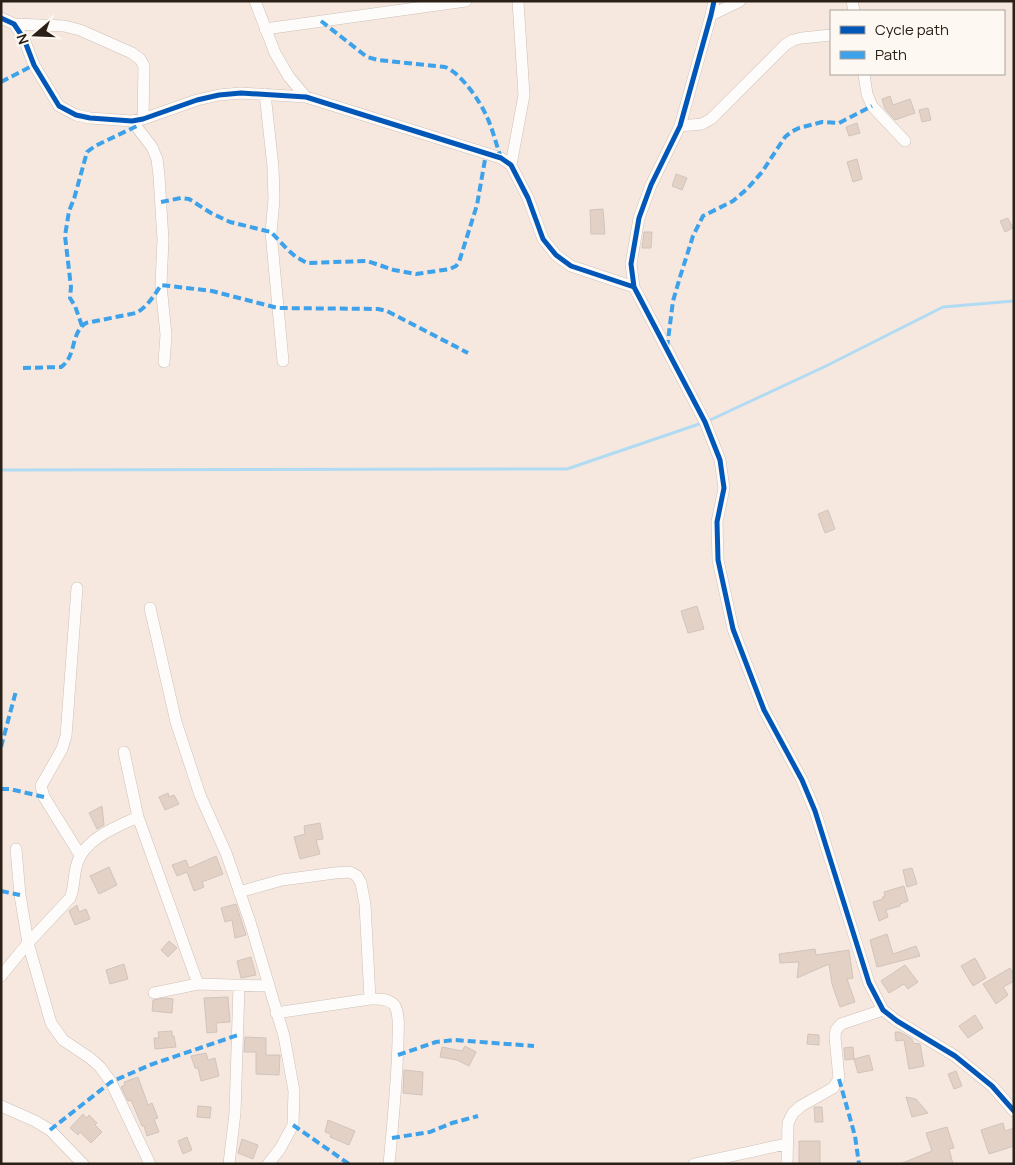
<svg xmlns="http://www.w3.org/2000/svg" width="1015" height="1165" viewBox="0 0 1015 1165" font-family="Manrope,sans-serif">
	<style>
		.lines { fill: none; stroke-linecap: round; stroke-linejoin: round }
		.stream { stroke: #b1dbf3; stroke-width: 3 }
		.building { fill: #e3d1c5; stroke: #d0c4bc }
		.street-casing { stroke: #ccc0b8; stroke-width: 12 }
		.street { stroke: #fefcfa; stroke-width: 11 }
		.quiet { stroke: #3ea2ea; stroke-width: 4; stroke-dasharray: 8 4; stroke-linecap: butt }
		.cycleway-casing { stroke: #fef8f3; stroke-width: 8 }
		.cycleway { stroke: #0057b8; stroke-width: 5 }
	</style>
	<rect width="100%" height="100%" fill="#f6e8df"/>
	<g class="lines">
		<!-- stream -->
		<path class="stream" d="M708 421 826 366 943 307 1014 301
			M1 470 567 469 702 423"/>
	</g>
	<!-- building -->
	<path class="building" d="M890 96 893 105 910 99 915 113 895 120 885 109 882 99Z
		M928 108 931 120 922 122 919 110Z
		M857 123 860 133 849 136 846 127Z
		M857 159 862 179 853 182 847 162Z
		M676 174 687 178 682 190 672 186Z
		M603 209 605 234H591L590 210Z
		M1008 218 1013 228 1005 232 1000 221Z
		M644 232H652L651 248H642Z
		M828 510 835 529 825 533 818 514Z
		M697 606 704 629 688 633 681 611Z
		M168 793 169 797 174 795 179 804 165 810 159 797Z
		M102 806 104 825 97 829 89 813Z
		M320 823 323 839 316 840 320 854 300 859 294 837 305 834 304 826Z
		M216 856 223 874 202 882 204 887 194 891 187 872 177 876 172 865 186 860 189 868Z
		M109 867 117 885 99 894 90 876Z
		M912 868 917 884 907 887 903 870Z
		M904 886 908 901 900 904V906L886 910 888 917 879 921 873 902 883 899 882 897H885L884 892Z
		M236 904 246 935 235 938 232 920 225 922 221 908Z
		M77 905 79 912 86 909 90 919 75 925 69 911Z
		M887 934 893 954 916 946 920 956 877 967 870 940Z
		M169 941 177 948 168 957 161 950Z
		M815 949 816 955 849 950 853 978 847 979 855 1002 840 1007 832 984 829 964 797 978 799 962 780 963 779 954Z
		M251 957 256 975 241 978 237 961Z
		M975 958 986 978 973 986 961 966Z
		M124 964 128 979 110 984 106 970Z
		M905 965 918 982 908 989 904 984 889 993 881 981Z
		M1010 968 1014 975V981L1003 987 1008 995 996 1004 983 984Z
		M228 997 230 1022 216 1023 217 1032 207 1033 204 998Z
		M165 998 173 999 172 1013 152 1011 153 1000Z
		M975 1015 983 1028 968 1038 959 1026Z
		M172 1031V1036H174L176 1047 155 1049 154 1038H159L158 1032Z
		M895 1032H900L912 1039 913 1043 920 1044 924 1066 909 1069 904 1040 896 1041Z
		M808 1034 819 1035V1045L807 1044Z
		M245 1037 266 1038V1055H280L279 1075 256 1074V1052H244Z
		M465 1046 476 1052 469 1066 457 1060 440 1057 442 1047 462 1051Z
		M853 1047 854 1059 845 1060 844 1048Z
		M206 1053 208 1060 215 1058 219 1076 201 1081 198 1068H195L191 1056Z
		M869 1055 873 1070 858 1073 854 1059Z
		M404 1070 423 1072 422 1095 403 1093Z
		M956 1071 962 1086 954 1089 948 1074Z
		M138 1077 148 1105 152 1103 158 1118 154 1119 159 1132 147 1136 144 1126H142L131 1100 128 1101 121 1087 125 1085 124 1082Z
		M906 1097 916 1099 928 1113 912 1117Z
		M198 1106 211 1107 210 1118 197 1117Z
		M814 1107H822L823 1122H815Z
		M83 1114 87 1118 89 1115 97 1123 95 1125 102 1132 91 1143 80 1132 78 1135 70 1128Z
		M328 1120 355 1131 349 1145 330 1137 331 1134 325 1132Z
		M1003 1123 1005 1131 1014 1128V1146L989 1154 981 1130Z
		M947 1127 954 1148 949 1149 953 1164H900L932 1151 926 1133Z
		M187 1137 192 1150 183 1154 178 1141Z
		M242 1139 258 1145 253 1159 238 1153Z
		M799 1141H820V1164H799Z"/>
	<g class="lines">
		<!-- street casing -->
		<g class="street-casing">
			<path id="street" d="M255 1 275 53 289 77 306 97
				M714 1 711 15 680 126 651 185 639 218 631 264 634 287 705 422 720 460 724 488 717 522 718 560 733 629 764 710 802 780 815 811 869 983 883 1010 897 1021 955 1056 992 1086 1014 1111
				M852 1 854 11
				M711 15 740 1
				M1 18 14 24 24 39 34 65 59 106 76 115 90 118 132 121 143 119 197 100 219 95 241 93 306 97 501 158 511 165 528 198 543 239 556 255 571 266 634 287
				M14 24 64 26 80 30 132 53 140 59 144 66 143 119
				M265 29 466 1
				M864 74 867 94 872 106 905 141
				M265 94 273 167 274 199 271 232 283 361
				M132 121 152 147 157 159 159 176 163 240 161 285 166 335 164 362
				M680 126 702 124 711 119 785 45 793 40 802 38 831 35
				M511 165 524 95 518 1
				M77 588 66 736 62 749 41 786 44 797 80 855
				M150 608 176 722 200 795 226 853 250 922 284 1036 294 1091 293 1125 280 1149 268 1164
				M124 752 138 817 198 984
				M16 849 20 895 28 943 51 1023 63 1040 90 1058 100 1067 111 1082 150 1164
				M239 892 282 880 335 873 350 872 357 876 361 883 365 904 370 999
				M1 976 28 943 70 898C75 887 73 876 77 864 84 839 116 827 138 817
				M154 993 198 984 268 986
				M276 1013 370 999C379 999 390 998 395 1006 400 1016 398 1030 398 1041 397 1082 393 1123 389 1164
				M1 1106 35 1121 50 1130 83 1164
				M229 1164 235 1113 239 986
				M694 1164 786 1144
				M787 1164 788 1123 793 1113 801 1106 833 1088 839 1079 835 1037 836 1030 841 1024 883 1010"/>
		</g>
		<!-- street -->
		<use href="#street" class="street"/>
		<!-- quiet -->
		<path class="quiet" d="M321 21 367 57 378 60 445 67C461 73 480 101 487 117 493 130 496 144 501 158
			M1 82 34 65
			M161 202 181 198 189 199 211 213 230 222 271 232 287 249 296 257 307 263 367 261 394 270 416 274 450 269 456 266 459 262 477 205 486 154
			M82 326 75 306 70 298 71 287 65 236 69 211 74 199 87 152 95 146 137 126
			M667 348 673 301 680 277 693 236 703 216 733 201 747 189 762 172 785 137 791 132 799 128 822 122 839 123 872 106
			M23 368 61 367C77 356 70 333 86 323L136 313C147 307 154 296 161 285L212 291 278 308 378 309 387 311 468 353
			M1 747 16 691
			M1 789H10L44 797
			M1 891 20 895
			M398 1055 436 1042 455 1040 534 1046
			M839 1079 855 1136 859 1164
			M293 1125 349 1164
			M50 1130 111 1082 150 1065 238 1035
			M392 1138 430 1132 452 1123 478 1116"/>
		<!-- cycleway casing -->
		<g class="cycleway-casing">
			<path id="cycleway" d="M714 1 711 15 680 126 651 185 639 218 631 264 634 287 705 422 720 460 724 488 717 522 718 560 733 629 764 710 802 780 815 811 869 983 883 1010 897 1021 955 1056 992 1086 1014 1111
				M1 18 14 24 24 39 34 65 59 106 76 115 90 118 132 121 143 119 197 100 219 95 241 93 306 97 501 158 511 165 528 198 543 239 556 255 571 266 634 287"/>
		</g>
		<!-- cycleway -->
		<use href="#cycleway" class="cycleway"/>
	</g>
	<!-- border -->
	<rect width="1015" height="1165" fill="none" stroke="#2a2018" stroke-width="5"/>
	<!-- legend -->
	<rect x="830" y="10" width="175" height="65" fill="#fef8f3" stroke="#a9a29b"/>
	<rect x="840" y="26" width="25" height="8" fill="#0057b8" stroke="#a9a29b"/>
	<text x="875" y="35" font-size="15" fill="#2a2018">Cycle path</text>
	<rect x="840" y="51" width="25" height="8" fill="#3ea2ea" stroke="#a9a29b"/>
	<text x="875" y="60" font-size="15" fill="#2a2018">Path</text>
	<!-- north arrow -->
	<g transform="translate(35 35) rotate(251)" stroke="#fef8f3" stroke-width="4" paint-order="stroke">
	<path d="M0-4L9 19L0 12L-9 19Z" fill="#2a2018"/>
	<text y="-8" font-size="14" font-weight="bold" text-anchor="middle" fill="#2a2018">N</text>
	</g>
</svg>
